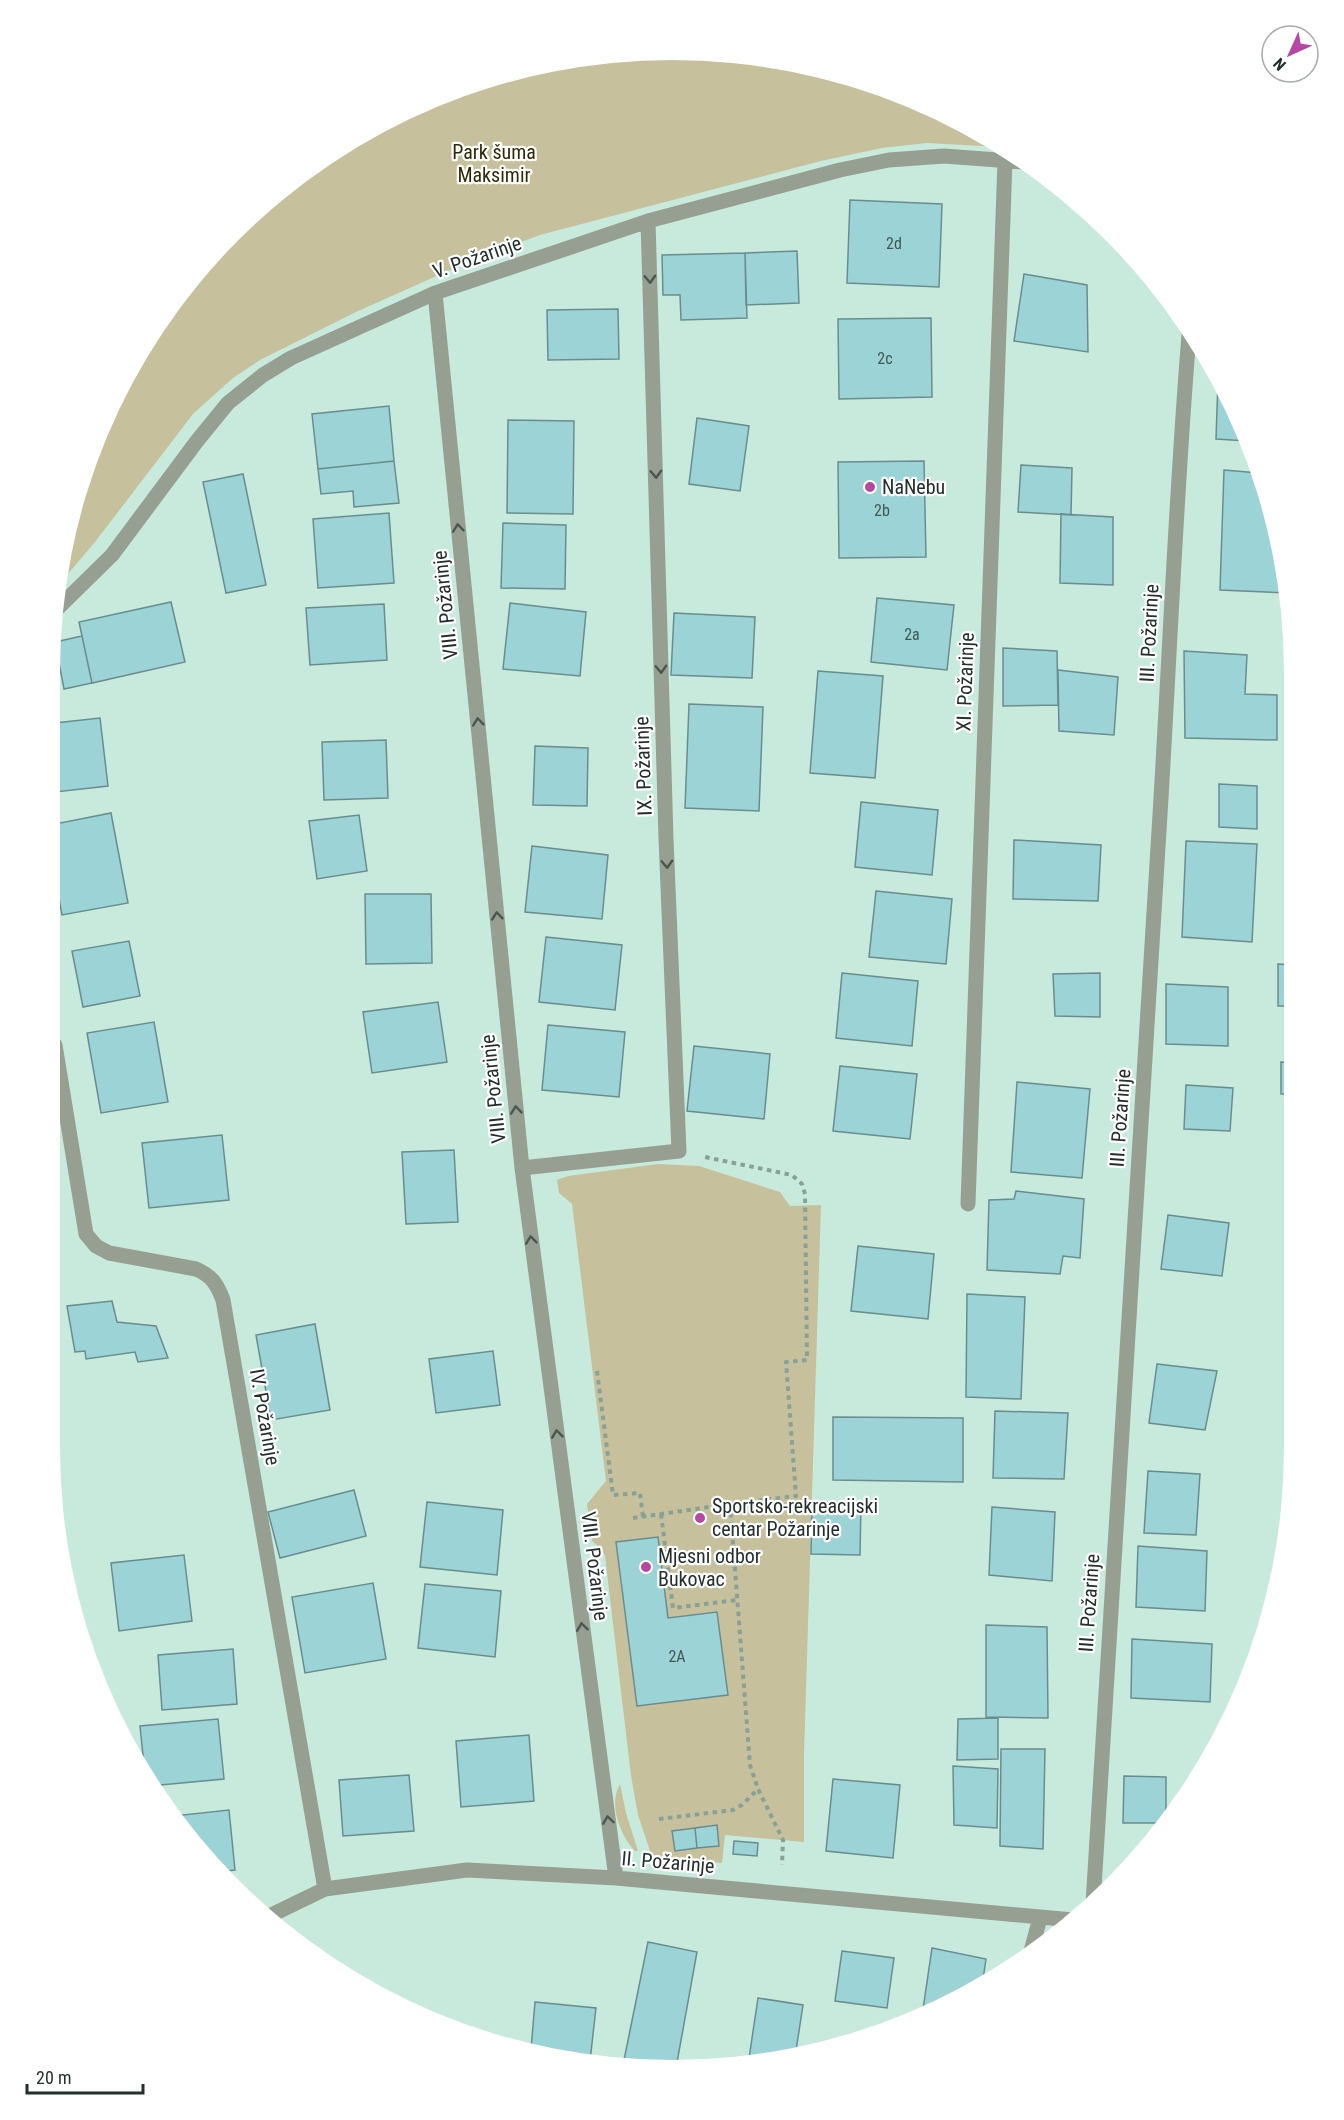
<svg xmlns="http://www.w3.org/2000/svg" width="1344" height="2120" viewBox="0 0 1344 2120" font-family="'Roboto Condensed',sans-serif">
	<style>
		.green { fill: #c6c19c }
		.building { fill: #9cd3d6; stroke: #698d8f; stroke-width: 1.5 }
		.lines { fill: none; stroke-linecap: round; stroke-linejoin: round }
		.path { stroke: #87a196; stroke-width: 4; stroke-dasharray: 4.5 4.5; stroke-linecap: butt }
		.street { stroke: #979f93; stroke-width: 15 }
		.oneway { stroke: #4b564f }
		.poi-dot { fill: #b747a4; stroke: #fff; stroke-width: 2 }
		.labels { text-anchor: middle; stroke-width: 4.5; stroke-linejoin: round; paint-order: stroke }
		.number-label { font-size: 16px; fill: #405855 }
		.park-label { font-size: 20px; fill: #2f2a06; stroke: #fff }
		.street-label { font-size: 20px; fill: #222f2a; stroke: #fff }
		.poi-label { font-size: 20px; fill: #222f2a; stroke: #fff; text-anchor: start }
	</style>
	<rect width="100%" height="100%" fill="#c8eadc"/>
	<!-- green -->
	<path class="green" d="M713 51 833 71 948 114 1000 147 927 143 882 148 821 161 540 235 468 262 356 312 260 360 233 378 193 414 95 542 56 588 97 433 178 293 262 204 361 133 472 82 591 55Z
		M658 1164 699 1166 780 1192 790 1206 821 1205 804 1755V1842L725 1835 722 1863 652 1857 638 1815 631 1776 605 1556 602 1550 592 1541 587 1504 606 1481 572 1204 559 1193 557 1180 568 1176Z
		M620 1784 626 1813 638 1851H635C620 1835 608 1804 620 1784Z"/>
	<!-- building -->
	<path class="building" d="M850 200 942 204 939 287 847 283Z
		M797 251 799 303 746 305 745 253Z
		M745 253 747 318 681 320 680 295H663L662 255Z
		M1024 274 1087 285 1088 352 1014 341Z
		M618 309 619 359 548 360 547 310Z
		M931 318 932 397 839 399 838 319Z
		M1218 380 1230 396 1247 441 1216 439Z
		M389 406 394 461 318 469 312 414Z
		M697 418 749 426 740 491 689 484Z
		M508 420 574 421 573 514 507 513Z
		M394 461 399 503 354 507 353 491 321 494 318 469Z
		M924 461 926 557 839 558 838 462Z
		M1021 465 1072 468 1071 515 1018 512Z
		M1224 470 1259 473 1273 511 1287 593 1220 590Z
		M243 474 266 585 226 593 203 482Z
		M389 513 394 583 318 588 313 519Z
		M1061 514 1113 517V585L1060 583Z
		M503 523 566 525 565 589 501 588Z
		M877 598 954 605 947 670 871 662Z
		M171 602 185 662 92 683 79 622Z
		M510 603 586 612 580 676 503 669Z
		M384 604 387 660 310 665 306 608Z
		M674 613 755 617 752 678 671 675Z
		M82 636 92 683 64 689 55 642Z
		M1003 648 1057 651 1058 705 1003 706Z
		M1184 651 1247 655 1245 694 1277 695V740L1185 738Z
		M1058 670 1118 677 1114 735 1059 731Z
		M818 671 883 676 875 778 810 773Z
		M689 704 763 707 759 811 685 808Z
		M100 718 108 786 55 792V723Z
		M386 740 388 798 324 800 322 742Z
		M535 746 588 748 587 806 533 805Z
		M1219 784 1257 786V829L1219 827Z
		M861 802 938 810 932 875 855 867Z
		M111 813 128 903 62 915 55 877V824Z
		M359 815 367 871 317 879 309 821Z
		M1014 840 1101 845 1098 901 1013 899Z
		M1186 841 1257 844 1252 942 1182 937Z
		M532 846 608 855 602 919 525 912Z
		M876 891 952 899 946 964 869 957Z
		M365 894H431L432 963 366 964Z
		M546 937 622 945 615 1010 539 1002Z
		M129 941 140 996 83 1007 72 951Z
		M1278 964 1292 965 1291 1006H1278Z
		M842 973 918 981 912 1046 836 1038Z
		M1100 973V1017L1055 1016 1053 974Z
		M1166 984 1228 987V1046L1166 1044Z
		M438 1002 447 1062 372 1073 363 1012Z
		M154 1022 168 1102 101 1113 87 1033Z
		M548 1025 625 1032 619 1097 542 1090Z
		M694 1046 770 1054 764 1119 687 1111Z
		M1281 1062 1291 1063V1094H1281Z
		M840 1066 917 1074 910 1139 833 1131Z
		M1017 1082 1090 1089 1082 1178 1011 1172Z
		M1186 1085 1233 1088 1230 1131 1184 1129Z
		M222 1135 229 1200 149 1208 142 1143Z
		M454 1150 458 1222 406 1224 402 1152Z
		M1016 1191 1084 1199 1080 1258 1063 1256 1060 1274 987 1270 989 1200 1014 1199Z
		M1168 1215 1229 1223 1222 1276 1161 1269Z
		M858 1246 934 1254 928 1319 851 1311Z
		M967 1294 1025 1297 1021 1399 966 1397Z
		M112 1301 117 1322 156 1326 168 1358 138 1362 135 1352 86 1359 85 1351 75 1352 67 1306Z
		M315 1324 330 1410 271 1420 256 1335Z
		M493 1351 500 1405 436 1413 429 1359Z
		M1157 1364 1217 1371 1205 1430 1149 1423Z
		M995 1411 1068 1413 1064 1479 993 1478Z
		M833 1417 963 1418V1482L833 1480Z
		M1148 1471 1200 1474 1196 1535 1144 1533Z
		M354 1490 366 1536 280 1558 268 1512Z
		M427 1502 503 1510 497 1575 420 1567Z
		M812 1502 861 1503 860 1555 811 1554Z
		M992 1507 1055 1512 1052 1581 989 1575Z
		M658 1537 668 1618 717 1612 728 1695 637 1706 616 1542Z
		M1138 1546 1207 1551 1205 1611 1136 1607Z
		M184 1555 192 1621 119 1631 111 1563Z
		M373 1583 386 1659 305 1673 292 1597Z
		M425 1584 501 1591 495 1657 418 1648Z
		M986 1625 1047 1627 1048 1718 986 1717Z
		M1132 1639 1212 1644 1210 1702 1131 1698Z
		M233 1649 237 1704 162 1710 158 1655Z
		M998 1718V1759L957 1760 958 1719Z
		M218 1719 224 1779 150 1786 145 1775 140 1726Z
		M529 1735 534 1801 461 1807 456 1741Z
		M1001 1749H1045L1043 1849 1000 1846Z
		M953 1766 998 1769 997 1828 954 1825Z
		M409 1775 414 1831 343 1836 339 1780Z
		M1124 1776 1166 1777V1823H1123Z
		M833 1779 900 1785 893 1858 826 1851Z
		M229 1810 235 1870 218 1872 173 1816Z
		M717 1825 719 1846 697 1848 695 1828Z
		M695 1828 697 1848 675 1851 672 1831Z
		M734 1841 758 1843 757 1856 733 1854Z
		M648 1942 697 1952 676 2068H657L624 2060Z
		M932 1948 986 1959 982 1986 947 2006 922 2016Z
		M842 1951 894 1958 887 2008 835 2001Z
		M758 1998 803 2005 795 2057 748 2065Z
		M535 2002 596 2008 590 2061 531 2049Z"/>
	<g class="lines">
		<!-- path -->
		<path class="path" d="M597 1371 613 1495 640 1493 643 1517
			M730 1504 750 1765 758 1789
			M661 1514 673 1608 737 1600
			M633 1518 730 1504 796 1496 786 1362 807 1360 805 1194 802 1184 792 1175 705 1157
			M659 1819 733 1810 742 1805 758 1789 783 1840 782 1865"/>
		<!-- street -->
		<path class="street" d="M435 293 522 1168 616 1878
			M55 611 112 555 197 441 228 403 263 375 291 358 435 293 648 221 840 170 889 160 944 156 1024 162
			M55 1045 86 1234 96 1246 109 1253 196 1269C212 1276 217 1284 223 1300L325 1889
			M522 1168 679 1151 666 839 648 221
			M968 1204 1005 161
			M1093 1904C1112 1551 1136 1199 1158 847 1169 676 1175 505 1189 335
			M265 1918 325 1889 467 1870 616 1878 1073 1920
			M1030 1955 1040 1918"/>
	</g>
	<!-- one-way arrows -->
	<defs><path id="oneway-chevron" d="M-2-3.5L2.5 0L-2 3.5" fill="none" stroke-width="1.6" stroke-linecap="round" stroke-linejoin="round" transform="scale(1.5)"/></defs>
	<g class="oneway">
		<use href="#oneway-chevron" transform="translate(650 279) rotate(88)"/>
		<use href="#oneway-chevron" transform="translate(656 474) rotate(88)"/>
		<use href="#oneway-chevron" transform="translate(458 528) rotate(-96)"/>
		<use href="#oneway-chevron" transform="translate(661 669) rotate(88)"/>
		<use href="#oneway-chevron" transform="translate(478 722) rotate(-96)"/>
		<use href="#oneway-chevron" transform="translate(667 864) rotate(88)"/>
		<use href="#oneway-chevron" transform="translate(497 916) rotate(-96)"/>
		<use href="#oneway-chevron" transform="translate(516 1110) rotate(-96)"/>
		<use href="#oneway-chevron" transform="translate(531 1240) rotate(-97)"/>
		<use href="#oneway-chevron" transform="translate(557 1434) rotate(-97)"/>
		<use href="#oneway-chevron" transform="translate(582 1627) rotate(-97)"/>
		<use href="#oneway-chevron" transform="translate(608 1820) rotate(-98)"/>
	</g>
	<!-- markers -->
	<g class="poi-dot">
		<circle cx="870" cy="487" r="6"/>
		<circle cx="700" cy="1518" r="6"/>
		<circle cx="646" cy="1567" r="6"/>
	</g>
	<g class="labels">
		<!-- number labels -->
		<g class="number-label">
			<text x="894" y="249">2d</text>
			<text x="885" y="364">2c</text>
			<text x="882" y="516">2b</text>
			<text x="912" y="640">2a</text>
			<text x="677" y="1662">2A</text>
		</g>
		<!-- park labels -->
		<g class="park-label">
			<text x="494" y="159">Park šuma<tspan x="494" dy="23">Maksimir</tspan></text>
		</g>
		<!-- street labels -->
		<g class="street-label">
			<text transform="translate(477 257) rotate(-19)" y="7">V. Požarinje</text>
			<text transform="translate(445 605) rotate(-96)" y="7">VIII. Požarinje</text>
			<text transform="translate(1149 633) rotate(-87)" y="7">III. Požarinje</text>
			<text transform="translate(965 682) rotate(-88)" y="7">XI. Požarinje</text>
			<text transform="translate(643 766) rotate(-92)" y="7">IX. Požarinje</text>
			<text transform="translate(493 1089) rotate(-96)" y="7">VIII. Požarinje</text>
			<text transform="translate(1120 1118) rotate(-86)" y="7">III. Požarinje</text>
			<text transform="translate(265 1417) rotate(80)" y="7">IV. Požarinje</text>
			<text transform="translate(595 1566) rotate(83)" y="7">VIII. Požarinje</text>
			<text transform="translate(1089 1603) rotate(-86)" y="7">III. Požarinje</text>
			<text transform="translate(668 1862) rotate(5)" y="7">II. Požarinje</text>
		</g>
		<!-- poi labels -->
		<g class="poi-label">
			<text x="882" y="494">NaNebu</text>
			<text x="712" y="1513">Sportsko-rekreacijski<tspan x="712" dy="23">centar Požarinje</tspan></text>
			<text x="658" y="1563">Mjesni odbor<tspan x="658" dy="23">Bukovac</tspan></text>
		</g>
	</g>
	<!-- crop -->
	<path d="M0 0H1344V2120H0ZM672 60H672A612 612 0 0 1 1284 672V1448A612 612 0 0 1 672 2060H672A612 612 0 0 1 60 1448V672A612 612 0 0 1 672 60Z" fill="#fff" fill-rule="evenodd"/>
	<!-- north arrow -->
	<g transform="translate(1290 54) rotate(225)"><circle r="28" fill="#ffffff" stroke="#a7acaa" stroke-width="1.5"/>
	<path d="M0-4.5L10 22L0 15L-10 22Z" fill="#b747a4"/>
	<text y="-9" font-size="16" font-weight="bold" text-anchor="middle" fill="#222f2a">N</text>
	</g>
	<!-- scale -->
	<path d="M27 2084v9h116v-9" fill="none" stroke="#222f2a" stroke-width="3"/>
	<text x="36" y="2084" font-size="18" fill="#222f2a" stroke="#ffffff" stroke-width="4.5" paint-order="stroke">20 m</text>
</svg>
